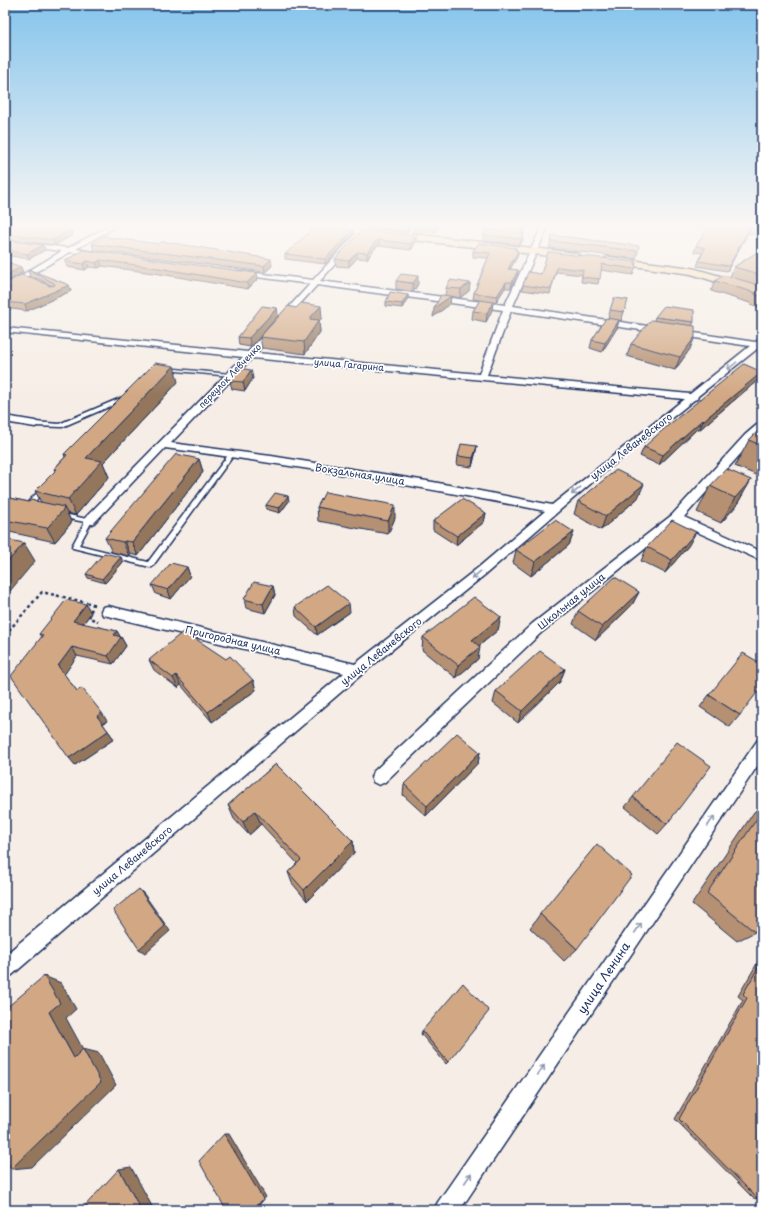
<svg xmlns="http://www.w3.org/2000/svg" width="767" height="1215" viewBox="0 0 767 1215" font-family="'Playpen Sans',sans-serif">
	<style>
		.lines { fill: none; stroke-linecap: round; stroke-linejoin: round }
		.lane-casing { stroke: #1b2f5e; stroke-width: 3 }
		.street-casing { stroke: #1b2f5e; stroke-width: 3 }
		.primary-casing { stroke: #1b2f5e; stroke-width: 3 }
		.path { stroke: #1b2f5e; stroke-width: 2.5; stroke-dasharray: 3 3; stroke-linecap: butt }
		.lane { fill: #fff; fill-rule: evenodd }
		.street { fill: #fff; fill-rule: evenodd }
		.primary { fill: #faddab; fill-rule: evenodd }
		.wall { fill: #b59072; stroke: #1b2f5e; fill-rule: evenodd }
		.shaded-wall { fill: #93765c; stroke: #1b2f5e }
		.building { fill: #d2a884; stroke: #1b2f5e }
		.oneway { stroke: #8d97ae }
		.labels { text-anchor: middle; stroke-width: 3.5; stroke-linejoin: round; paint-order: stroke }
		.far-street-label { font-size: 9px; fill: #1b2f5e; stroke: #fff }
		.street-label { font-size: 10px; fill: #1b2f5e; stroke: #fff }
		.near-street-label { font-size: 12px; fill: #1b2f5e; stroke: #fff }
	</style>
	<rect width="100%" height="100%" fill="#f6eee6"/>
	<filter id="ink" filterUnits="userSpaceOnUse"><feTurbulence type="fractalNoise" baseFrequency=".025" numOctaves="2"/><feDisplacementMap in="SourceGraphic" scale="8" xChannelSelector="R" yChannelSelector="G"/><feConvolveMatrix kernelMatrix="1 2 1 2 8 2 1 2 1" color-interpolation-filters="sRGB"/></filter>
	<g filter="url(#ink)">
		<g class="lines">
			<!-- lane casing -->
			<g class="lane-casing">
				<path id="lane" d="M412 226H416L407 237H405Z
					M164 368 231 374 233 375 231 376 166 370H164Z
					M123 397 126 399 125 400 62 427 35 426 32 424 35 422 59 424Z
					M231 453 234 455 233 456 152 567H150L73 548 72 546 85 522 60 517 57 515 60 513 91 520 92 521 79 545 148 562 229 454Z
					M44 487 47 489 28 508H24L23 507 42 488Z"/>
			</g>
			<!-- street casing -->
			<g class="street-casing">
				<path id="street" d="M109 226H117L76 249 100 253V255L70 252 5 290V285L62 251 5 244V240L68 248Z
					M363 226H369L320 281 505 305 542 226H548L513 306 755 342 762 339V345L698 396 697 399 694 400 603 473 487 573 362 674 12 975 5 978V955L344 673 108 616 103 615 101 611 103 607 108 606 355 664 479 567 545 511C419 486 293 465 165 448L93 524H85L83 521 85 518 243 357 5 332V328L248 352 310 284 241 275 237 273 238 271 313 280ZM317 285 503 310 479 374 256 353ZM511 311 750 346 690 394 487 375ZM252 358 684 399 552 505 433 482 271 456 171 443Z
					M5 416 35 421 40 424 35 427 5 422Z
					M762 422V430L684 517 762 552V561L677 523 542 632 385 782 379 785 373 782 371 777 373 772 532 624 672 515 745 435 759 423Z
					M762 739V759L460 1210H434L438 1202 757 741Z"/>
			</g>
			<!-- primary casing -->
			<g class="primary-casing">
				<path id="primary" d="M314 226H345L575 253 581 256 575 259 319 229Z
					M608 257 692 268 762 288V296L691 274 604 262 602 260Z"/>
			</g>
			<!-- path -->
			<path class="path" d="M5 635 42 592 93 604 89 618 98 621"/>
			<!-- lane -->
			<use href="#lane" class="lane"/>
			<!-- street -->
			<use href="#street" class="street"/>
			<!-- primary -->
			<use href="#primary" class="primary"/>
		</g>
		<!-- wall -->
		<path class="wall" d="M5 226 71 230 73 235 55 245 5 239Z
			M369 226H410L407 232 370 227Z
			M440 226 434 233 422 232 421 233 413 232V228Z
			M507 226H526L523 234V240L520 245 483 241V235L504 231Z
			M697 226H762V237L748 233 727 271 697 266 702 253 694 252 696 246 708 228Z
			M353 230V234L325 264 285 259V254Z
			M362 230 416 242 411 250 379 246 376 247 367 259 357 258 349 267 336 266 335 259Z
			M107 237 272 266 265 272 94 250 92 244Z
			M5 240 43 245 45 250 29 259 5 255Z
			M551 241 638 251 636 259 549 248Z
			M516 248V251H518L517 257 510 269 518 270 517 276 511 288H505L496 302H493L492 310 486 322 472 319 473 311 480 300 473 299 474 293 488 258 473 257V251Z
			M762 249V308L750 304V303L711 291 715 281 730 277 734 267Z
			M83 250 258 279 248 289 160 274 102 266 98 268 89 267 85 270 67 267 65 261Z
			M548 252 635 269 633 275 601 270 598 284 581 282 582 275 556 272 550 294 522 290 523 285 541 274Z
			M30 270 69 285 71 291 27 311 5 308V284L30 277 28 271ZM33 278 39 279 52 286H50Z
			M396 281 418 284 413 292 396 289Z
			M470 283 469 291 460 298 451 296 450 304 433 317 445 295 446 288Z
			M408 295V299L402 308 386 306V302Z
			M614 298 628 300 621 321 619 320 617 328 602 352 590 348 592 340 608 318Z
			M277 308 278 316 251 347 239 345 238 337Z
			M655 317 694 322 692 326 690 349 675 370 627 356 631 344 654 320Z
			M322 318 319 321 320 332 305 354 262 348 260 337Z
			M253 378 245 391 232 389 230 381Z
			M758 380 699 430 697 429 659 465 640 456 644 447Z
			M178 382 103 463 109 477 76 515 67 513 71 521V523L55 542 5 531V497L29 502H41L35 491 55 471 54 469 65 457 64 454Z
			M762 427V469L756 475 735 466 749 440Z
			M477 446 475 455 472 467 457 465 458 456Z
			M199 459 203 472 138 556 130 554 129 556 112 552 105 538Z
			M751 480 736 506 721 523 697 512 710 486Z
			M638 498 601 530 574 514 578 501Z
			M289 501 280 513 266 509V505Z
			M317 507 395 518 388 534 318 521Z
			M486 513 484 522 456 545 433 530V521Z
			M574 532 569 545 531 576 513 563 516 550Z
			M689 545 665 573 641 561 647 547Z
			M121 557 123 562 105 583 88 578 86 574Z
			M187 567 190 576 171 599 156 594 152 585Z
			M273 586 275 595 265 613 246 608 244 599Z
			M639 592 632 605 596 640 573 624 578 611Z
			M86 604 91 613 83 624 117 631 120 637H121L126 646 113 664 77 656 64 674 77 691 107 721 103 724 114 739 75 765 41 637 39 634Z
			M295 607 350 612 317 635 296 616Z
			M501 617 498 630 479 646 478 659 456 678 422 650 423 637Z
			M149 660 253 680 256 690 212 722 181 685 178 688 154 670Z
			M565 669 560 682 518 723 493 703 496 691Z
			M709 695 740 715 730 727 700 707Z
			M480 752 478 763 426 816 403 795 404 784Z
			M276 764 353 841 354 853 307 901 292 883 288 872 297 863 261 824 249 835 234 819 228 805Z
			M633 797 667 824 658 834 625 807Z
			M762 806V920L755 932 737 941 692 904 754 812Z
			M540 914 577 949 564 961 530 928Z
			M762 955V1191L758 1199 753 1198 675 1119 743 1000 738 996Z
			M422 1031 448 1062 446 1064 421 1034Z"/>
		<!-- shaded-wall -->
		<path class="shaded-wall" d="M407 226H410L407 232Z
			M436 226H440L434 233V228Z
			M524 226H526L520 240 521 234Z
			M750 227 748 233 727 271 729 266Z
			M71 230 73 235 55 245 53 240Z
			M353 230V234L325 264V259Z
			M524 234 523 240 520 245 521 239Z
			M416 236V242L411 250V244Z
			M379 240V246L376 247 367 259V253L376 241Z
			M43 245 45 250 29 259 27 254Z
			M518 251 517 257 507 275 508 269Z
			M357 252V258L349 267V261Z
			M271 259 272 266 265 272 264 266Z
			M100 260 102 266 98 268 96 263Z
			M87 261 89 267 85 270 83 264Z
			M21 267 23 272 5 283V276Z
			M518 270 517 276 511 288 512 282Z
			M257 273 258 279 248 289 247 283Z
			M418 276V284L413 292V283Z
			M506 282 505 288 496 302 497 296Z
			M470 283 469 291 460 298 461 289Z
			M69 285 71 291 27 311 25 304Z
			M408 295V299L402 308V304Z
			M451 296 450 304 433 317 434 308Z
			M493 302 492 310 486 322 487 313Z
			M321 306 322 318 319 321 320 332 305 354 304 342 309 319Z
			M277 308 278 316 251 347 249 338Z
			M619 320 617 328 602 352 605 343Z
			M695 337 690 349 675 370 680 357Z
			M174 366 178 382 103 463 109 477 76 515 68 499 86 458Z
			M251 370 253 378 245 391 243 382Z
			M762 372 758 380 699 430 703 421Z
			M702 420 697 429 659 465 663 455Z
			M477 446 475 455 472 467 473 458Z
			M199 459 203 472 138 556 132 542Z
			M762 465V469L756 475Z
			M751 480 736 506 721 523 735 498Z
			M644 484 638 498 601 530 606 516Z
			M288 496 289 501 280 513 279 508Z
			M395 505V518L388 534V521Z
			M64 507 71 521V523L55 542 47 528Z
			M486 513 484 522 456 545 457 536Z
			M574 532 569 545 531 576 535 562Z
			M696 532 689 545 665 573 672 560Z
			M125 541 130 554 129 556 123 542Z
			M24 543 35 561 5 597V565Z
			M121 557 123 562 105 583 102 579Z
			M187 567 190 576 171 599 168 590Z
			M273 586 275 595 265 613 263 604Z
			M639 592 632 605 596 640 602 627Z
			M349 603 350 612 317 635 316 627Z
			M86 604 91 613 78 630 73 621Z
			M501 617 498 630 470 653 472 640Z
			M117 631 121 638V637L126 646 113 664 108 656 114 635Z
			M72 647 77 656 64 675 58 666Z
			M480 647 478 659 456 678 458 665Z
			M565 669 560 682 518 723 522 711Z
			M176 675 181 685 178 688 173 678Z
			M253 680 256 690 212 722 208 712Z
			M102 713 107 721 102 724 97 716Z
			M108 731 114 739 75 765 69 758Z
			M480 752 478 763 426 816 427 806Z
			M255 811 261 824 249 835 243 822Z
			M353 841 354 853 307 901 304 890Z
			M139 889 144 894 170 931 145 953 139 949Z
			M44 976 61 983 76 1009 66 1018 90 1062 74 1058 49 1012Z
			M83 1049 99 1053 116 1085 32 1167 11 1169Z
			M224 1134H229L266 1197 255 1210H253Z
			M131 1167 154 1210H141L119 1169Z"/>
		<!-- building -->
		<path class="building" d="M5 226H43L71 230 53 240 5 234Z
			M316 226H326L353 230 325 259 285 254Z
			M397 226H407V227Z
			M414 226H436L434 228 423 227 421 229 413 228Z
			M507 226H524L521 234H524L521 239 483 235 486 229 504 231Z
			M709 226H762V231L750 227 729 266 699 261 705 248 696 246Z
			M362 230 416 236 411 244 379 240 376 241 367 253 357 252 349 261 335 259Z
			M106 235 107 237 159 244 161 242H167L271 259 264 266 92 244Z
			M552 235 639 246 638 251 551 241Z
			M5 240 43 245 27 254 5 250Z
			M479 243 516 248 515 250 518 251 508 269 518 270 512 282H506L497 296 474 293 490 253 473 251Z
			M762 249V275L734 267Z
			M83 250 257 273 247 283 158 268 100 260 96 263 87 261 83 264 65 261Z
			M548 252 636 262 635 269 602 264 600 279 582 277 583 270 557 267 551 289 523 285 528 272 541 274Z
			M5 261 21 267 5 276Z
			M30 270 69 285 25 304 5 302V292L10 288 5 287V284L21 275 33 278 50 286 55 285 54 283 36 273 28 271Z
			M401 274 418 276 413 283 396 281Z
			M724 275 762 286V297L754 294 756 293 715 281Z
			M450 280 470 283 461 289 446 288Z
			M390 292 408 295 402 304 386 302Z
			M441 295 451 296 434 308Z
			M614 298 628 300 624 312 610 310Z
			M480 300 493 302 487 313 473 311Z
			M301 303 321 306 309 319 319 320 304 342 260 337 288 306 296 308Z
			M262 306 277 308 249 338 238 337Z
			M664 306 694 310V322L655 317Z
			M606 318 619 320 605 343 592 340Z
			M651 320 695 326V337L680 357 631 344Z
			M155 363 174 366 86 458 102 461 68 499 35 491 57 469H54L67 455 64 454Z
			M744 364 762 372 703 421 702 420 663 455 644 447 665 428Z
			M239 368 251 370 243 382 230 381Z
			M762 427V446L749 440Z
			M461 444 477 446 473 458 458 456Z
			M176 454 199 459 132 542 125 541 123 542 105 538Z
			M726 469 751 480 735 498 710 486Z
			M616 470 644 484 606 516 578 501Z
			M325 492 395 505 388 521 317 507Z
			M275 493 288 496 279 508 266 505Z
			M5 497 29 502 31 500 64 507 63 509H64L47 528 5 520Z
			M462 499 486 513 457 536 433 521Z
			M555 520 574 532 535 562 516 550Z
			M672 520 696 532 672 560 647 547Z
			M5 539 24 543 5 565Z
			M104 553 121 557 102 579 86 574Z
			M171 563 187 567 168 590 152 585Z
			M615 577 639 592 602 627 578 611Z
			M254 582 273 586 263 604 244 599Z
			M327 585 349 603 316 627 295 607Z
			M474 597 501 617 472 640 480 647 458 665 423 637Z
			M66 600 86 604 73 621 117 631 114 635 121 637 108 656 72 647 58 666 77 691 82 688 102 713 97 716 108 731 69 758 11 676 43 635 39 634Z
			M184 631 226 659 230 656 253 680 208 712 176 675 173 678 149 660Z
			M540 651 565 669 522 711 496 691Z
			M743 653 762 664V686L740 715 709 695Z
			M457 733 480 752 427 806 404 784Z
			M677 742 711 766 667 824 633 797Z
			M276 764 353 841 304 890 288 872 301 860 255 811 243 822 228 805Z
			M762 811V920L755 932 707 893Z
			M597 844 632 875 577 949 540 914Z
			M139 889 165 926 139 949 113 910Z
			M762 961V1191L758 1199 679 1119 747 998 743 994Z
			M44 976 60 1003 49 1012 74 1058 83 1049 101 1082 11 1169 5 1157V1132L6 1131 5 1129V1009Z
			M463 983 489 1011 448 1062 422 1031Z
			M224 1134 263 1199 253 1210H226L199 1161Z
			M119 1169 141 1210H81Z"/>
		<!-- one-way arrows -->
		<defs><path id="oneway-shaft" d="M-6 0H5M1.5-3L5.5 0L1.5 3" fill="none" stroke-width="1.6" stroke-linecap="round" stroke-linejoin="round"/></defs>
		<g class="oneway">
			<use href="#oneway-shaft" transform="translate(732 366) rotate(141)"/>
			<use href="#oneway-shaft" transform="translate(576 491) rotate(140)"/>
			<use href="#oneway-shaft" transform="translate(476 575) rotate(141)"/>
			<use href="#oneway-shaft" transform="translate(711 821) rotate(-56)"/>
			<use href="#oneway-shaft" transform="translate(638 928) rotate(-56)"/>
			<use href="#oneway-shaft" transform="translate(541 1070) rotate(-56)"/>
			<use href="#oneway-shaft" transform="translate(468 1178) rotate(-56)"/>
		</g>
	</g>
	<!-- sky -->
	<linearGradient id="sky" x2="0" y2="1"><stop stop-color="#85c4ec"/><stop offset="0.57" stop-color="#fbf7f4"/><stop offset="1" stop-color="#fbf7f4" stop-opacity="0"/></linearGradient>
	<rect width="767" height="396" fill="url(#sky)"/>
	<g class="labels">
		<!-- far-street labels -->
		<g class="far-street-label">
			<text transform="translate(349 365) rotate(5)" y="3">улица Гагарина</text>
			<text transform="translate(230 376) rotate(-46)" y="3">переулок Левченко</text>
		</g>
		<!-- street labels -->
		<g class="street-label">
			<text transform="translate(631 446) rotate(-38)" y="4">улица Леваневского</text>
			<text transform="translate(360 474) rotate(9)" y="4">Вокзальная улица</text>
			<text transform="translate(571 601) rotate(-39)" y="4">Школьная улица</text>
			<text transform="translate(233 640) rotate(13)" y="4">Пригородная улица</text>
			<text transform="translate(381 651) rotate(-39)" y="4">улица Леваневского</text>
			<text transform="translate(132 860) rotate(-40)" y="4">улица Леваневского</text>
		</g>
		<!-- near-street labels -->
		<g class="near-street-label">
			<text transform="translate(604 978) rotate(-56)" y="4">улица Ленина</text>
		</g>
	</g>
	<!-- margin -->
	<rect width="767" height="1215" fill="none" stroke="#fff" stroke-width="20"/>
	<rect x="10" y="10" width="747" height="1195" fill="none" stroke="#1b2f5e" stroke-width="1.5" filter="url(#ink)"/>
</svg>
